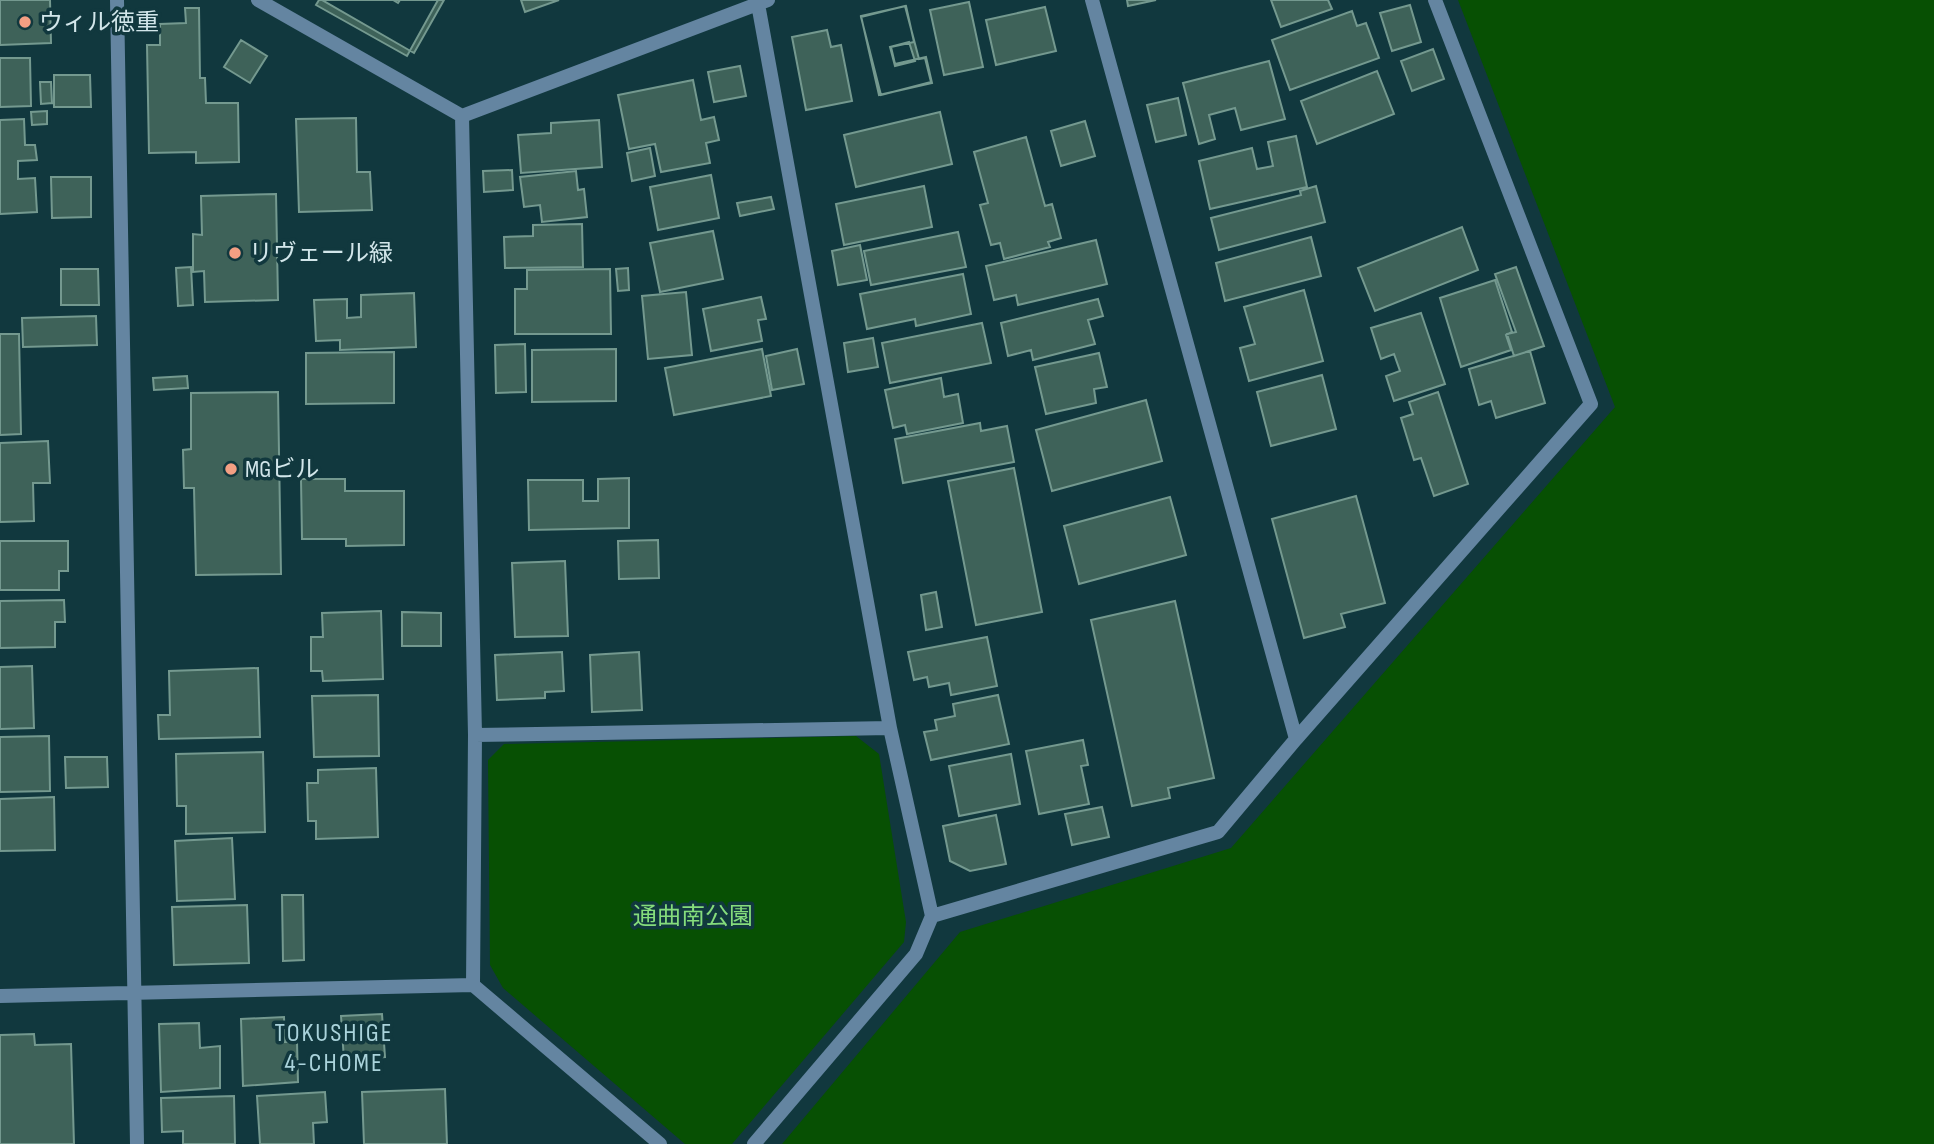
<svg xmlns="http://www.w3.org/2000/svg" width="1934" height="1144" viewBox="0 0 1934 1144" font-family="'Sofia Sans Condensed','Noto Sans JP',sans-serif">
	<style>
		.green { fill: #075003 }
		.building { fill: #3e6259; stroke: #74998f; stroke-width: 2; fill-rule: evenodd }
		.lines { fill: none; stroke-linecap: round; stroke-linejoin: round }
		.minor { stroke: #6485a1; stroke-width: 14 }
		.poi-dot { fill: #f39f83; stroke: #11383e; stroke-width: 2.5 }
		.labels { text-anchor: middle; stroke-width: 7; stroke-linejoin: round; paint-order: stroke }
		.poi-label { font-size: 24px; fill: #d2e6ea; stroke: #11383e; text-anchor: start }
		.park-label { font-size: 24px; fill: #85dc7c; stroke: #11383e }
		.neighbourhood-label { font-size: 26px; letter-spacing: 2px; fill: #aad3db; stroke: #11383e }
	</style>
	<rect width="100%" height="100%" fill="#11383e"/>
	<!-- green -->
	<path class="green" d="M1458 0H1934V1144H782L960 932 1231 848 1615 407Z
		M856 736 879 754 906 922 904 942 732 1144H685L503 988 490 965 488 760 504 744Z"/>
	<!-- building -->
	<path class="building" d="M0 0H50L51 43 0 45Z
		M319 0H438L407 56 316 5Z
		M322 0H393L398 3 400 0H444L414 53Z
		M521 0H559L525 12Z
		M1127 0H1156L1128 6Z
		M1271 0H1328L1332 9 1281 27Z
		M969 2 983 67 944 75 930 10Z
		M1410 5 1421 42 1392 51 1380 13Z
		M905 6 919 59 925 58 931 82 881 95 861 17ZM909 42 915 61 895 66 890 47Z
		M906 6 914 42 891 47 895 64 926 57 932 83 879 95 861 16Z
		M1045 7 1056 51 996 65 986 20Z
		M185 8H199L200 78H205L206 103H238L239 162 196 163V152L149 153 147 45H160V24L186 23Z
		M1352 11 1357 26 1366 23 1379 58 1290 90 1272 40Z
		M827 30 831 47 841 45 852 101 806 110 792 37Z
		M241 40 267 56 250 83 224 67Z
		M1433 49 1444 79 1412 91 1401 61Z
		M0 58H30L31 106 0 107Z
		M1269 61 1285 119 1241 130 1235 108 1209 115 1215 139 1199 144 1183 83Z
		M740 66 746 96 714 102 708 72Z
		M1377 71 1394 114 1317 144 1301 101Z
		M54 75H90L91 107H54Z
		M693 80 701 120 714 117 719 140 706 143 710 163 661 172 655 144 629 149 618 95Z
		M40 82H51L52 103 41 104Z
		M1178 98 1186 135 1156 142 1147 105Z
		M47 111V124L32 125 31 112Z
		M940 112 952 164 856 187 844 135Z
		M356 118 357 172H370L372 210 299 212 296 119Z
		M24 119 25 145H35L37 160 18 161V179L35 178 37 212 0 214V120Z
		M599 120 602 167 521 173 518 135 551 133V123Z
		M1085 121 1095 156 1061 166 1051 131Z
		M1296 136 1307 187 1210 209 1199 161 1252 148 1257 169 1273 166 1268 142Z
		M1026 137 1045 206 1052 204 1061 238 1048 242 1050 247 1004 259 1000 243 991 245 980 205 988 203 974 152Z
		M650 148 655 176 632 181 627 153Z
		M512 170 513 190 484 192 483 171Z
		M576 171 578 190 584 189 587 217 542 222 540 205 524 207 520 177Z
		M711 175 719 218 658 230 650 187Z
		M51 177H91V217L52 218Z
		M924 186 932 227 844 245 836 204Z
		M1316 186 1325 222 1219 250 1211 218 1301 195 1300 191Z
		M276 194 278 300 205 302 204 271 193 272V234L202 235 201 196Z
		M771 197 774 209 740 216 737 203Z
		M582 224 583 267 505 268 504 237 533 236V225Z
		M1462 227 1478 270 1375 311 1358 268Z
		M713 231 723 279 660 292 650 243Z
		M958 232 966 267 871 285 864 251Z
		M1311 237 1321 276 1225 301 1216 263Z
		M1096 240 1107 284 1018 305 1016 295 994 300 986 266Z
		M860 245 867 280 838 285 832 251Z
		M191 267 193 305 178 306 176 268Z
		M1516 267 1544 346 1514 356 1507 334 1516 332 1495 274Z
		M628 268 629 290 618 291 616 269Z
		M61 269H98L99 305H61Z
		M610 269 611 334H515V289H527V270Z
		M963 274 971 314 916 326 915 319 867 329 860 294Z
		M1495 280 1512 332 1506 335 1511 350 1461 367 1440 298Z
		M1304 290 1323 361 1249 381 1240 348 1255 344 1244 307Z
		M686 292 692 355 648 359 642 296Z
		M414 293 416 347 340 350V340L316 341 314 300 347 299V318L361 317V295Z
		M761 297 766 319 758 320 762 341 711 351 703 309Z
		M1098 299 1103 316 1088 320 1095 344 1033 360 1031 350 1008 356 1001 323Z
		M1421 313 1445 384 1394 401 1386 376 1400 371 1394 354 1381 359 1371 328Z
		M96 316 97 345 23 347 22 318Z
		M982 323 991 363 890 383 882 343Z
		M0 334H19L21 434 0 435Z
		M873 338 878 367 848 372 844 343Z
		M525 344 526 392 496 393 495 345Z
		M616 349V401L532 402V350Z
		M762 349 771 396 674 415 665 368Z
		M797 349 804 384 772 390 766 356Z
		M1530 351 1545 403 1496 418 1491 401 1479 405 1469 369Z
		M394 352V403L306 404V353Z
		M1099 353 1107 387 1094 389 1096 403 1046 414 1035 367Z
		M1322 375 1336 429 1271 446 1257 392Z
		M187 376 188 388 154 390 153 378Z
		M941 378 944 397 958 394 963 423 907 434 905 425 893 428 885 390Z
		M278 392 281 574 196 575 194 488H184L183 450 191 449V393Z
		M1438 392 1468 484 1434 496 1421 458 1414 460 1401 418 1413 414 1409 402Z
		M1146 400 1162 461 1052 491 1036 430Z
		M980 423 981 431 1007 426 1014 462 903 483 895 439Z
		M48 441 50 483H33L34 521 0 522V443Z
		M1014 468 1042 612 976 625 948 481Z
		M629 478V528L529 530 528 480H583V501H598V479Z
		M301 479H345V491H404V545L346 546V539H302Z
		M1356 496 1385 603 1341 614 1345 627 1304 638 1272 519Z
		M1170 497 1186 555 1079 584 1064 526Z
		M658 540 659 578 619 579 618 541Z
		M0 541H68V571H59V590H0Z
		M565 561 568 636 515 637 512 563Z
		M936 592 942 627 926 630 921 595Z
		M64 600 65 622H55V647L0 648V601Z
		M1175 601 1214 778 1168 788 1170 798 1132 806 1091 620Z
		M381 611 383 679 323 681 322 671H311V637H323L322 613Z
		M402 612 441 613V646H402Z
		M987 637 997 686 951 695 949 683 929 687 927 677 914 680 908 652Z
		M562 652 564 691 545 692V698L497 700 495 655Z
		M639 652 642 710 592 712 590 655Z
		M32 666 34 728 0 729V667Z
		M258 668 260 737 159 739 158 715H170L169 671Z
		M378 695 379 756 314 757 312 696Z
		M998 695 1009 744 931 760 924 732 937 730 935 720 955 716 953 704Z
		M49 736 50 791 0 792V737Z
		M1083 740 1088 765 1081 766 1089 804 1039 814 1026 751Z
		M263 752 265 832 186 834V806H177L176 754Z
		M1011 754 1020 804 959 816 949 766Z
		M65 757H107L108 787 66 788Z
		M376 768 378 837 316 839V821H308L307 783H318V770Z
		M54 797 55 850 0 851V799Z
		M1102 807 1109 837 1072 845 1065 814Z
		M996 815 1006 864 970 871 950 861 943 826Z
		M232 838 235 899 177 901 175 841Z
		M282 895H303L304 960 283 961Z
		M247 905 249 963 174 965 172 907Z
		M382 1014 385 1057 344 1060 341 1016Z
		M284 1017 285 1042H297L298 1082 243 1086 241 1019Z
		M199 1023 200 1048 220 1046V1088L161 1092 159 1024Z
		M34 1034 35 1045 71 1044 74 1144H0V1035Z
		M445 1089 447 1144H364L362 1092Z
		M325 1092 327 1122 313 1123 314 1144H260L257 1096Z
		M234 1096 235 1144H183V1131L162 1132 161 1098Z"/>
	<g class="lines">
		<!-- minor -->
		<path class="minor" d="M117 0 137 1144
			M258 0 462 116 768 0
			M1092 0 1296 739
			M758 4 890 728 932 916
			M462 116 475 735 473 985
			M475 735 890 728
			M0 996 473 985 660 1144
			M754 1144 916 954 932 916 1218 832 1296 739 1591 404 1435 0"/>
	</g>
	<!-- markers -->
	<g class="poi-dot">
		<circle cx="25" cy="22" r="7"/>
		<circle cx="235" cy="253" r="7"/>
		<circle cx="231" cy="469" r="7"/>
	</g>
	<g class="labels">
		<!-- poi labels -->
		<g class="poi-label">
			<text x="39" y="30">ウィル徳重</text>
			<text x="249" y="261">リヴェール緑</text>
			<text x="245" y="477">MGビル</text>
		</g>
		<!-- park labels -->
		<g class="park-label">
			<text x="693" y="924">通曲南公園</text>
		</g>
		<!-- neighbourhood labels -->
		<g class="neighbourhood-label">
			<text x="334" y="1041">TOKUSHIGE<tspan x="334" dy="30">4-CHOME</tspan></text>
		</g>
	</g>
</svg>
